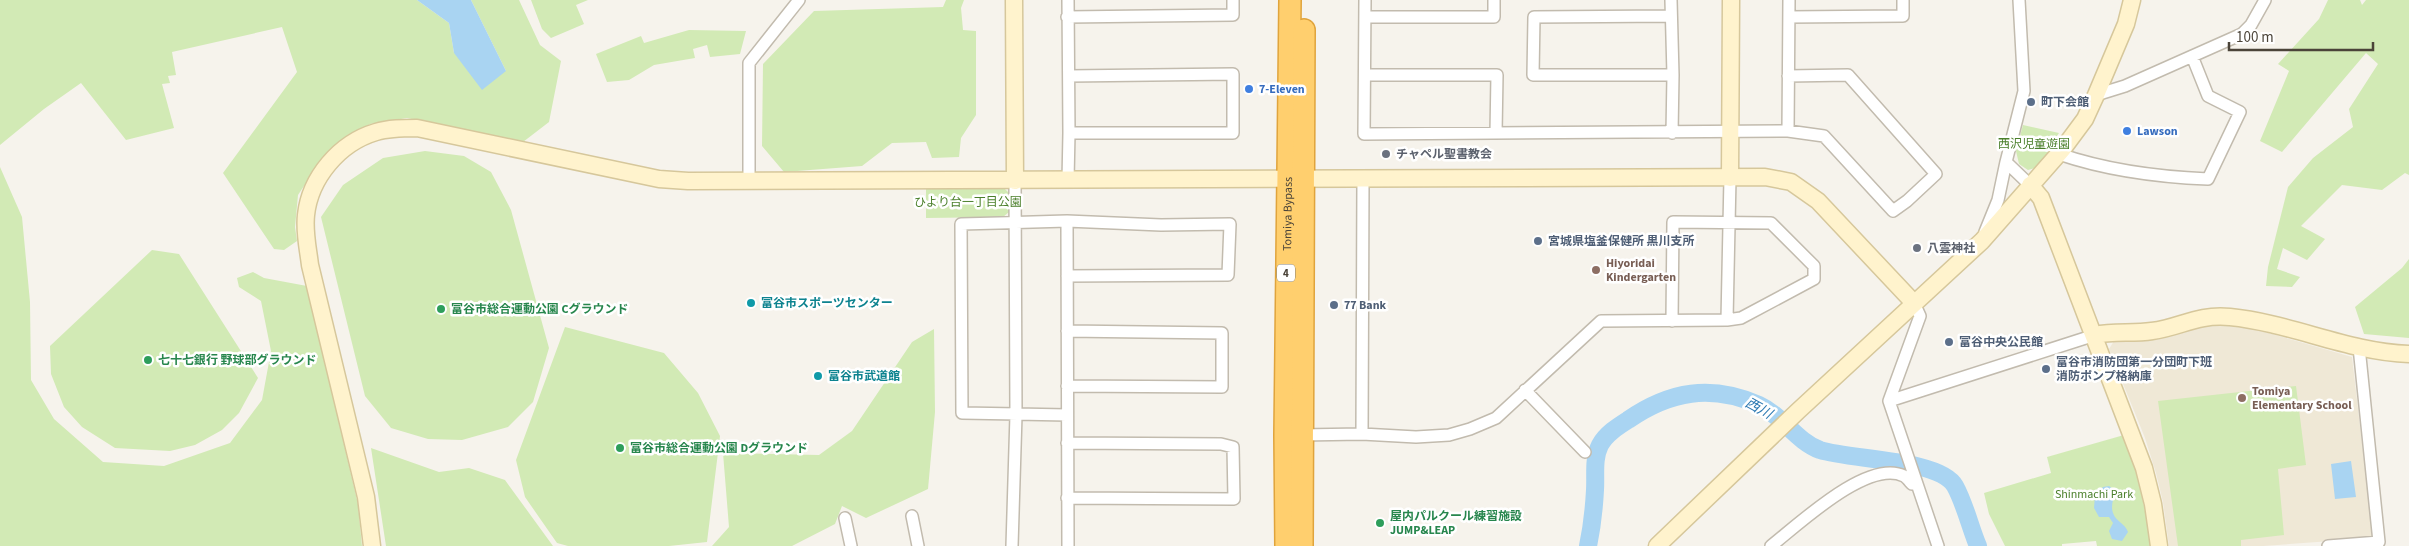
<svg xmlns="http://www.w3.org/2000/svg" width="2409" height="546" viewBox="0 0 2409 546" font-family="'Source Sans 3','Noto Sans JP',sans-serif">
	<style>
		.education { fill: #efe8d6 }
		.green { fill: #d2eab5 }
		.water { fill: #a9d4f2 }
		.lines { fill: none; stroke-linecap: round; stroke-linejoin: round }
		.river { stroke: #a9d4f2; stroke-width: 18 }
		.street-casing { stroke: #c2bbae; stroke-width: 14 }
		.secondary-casing { stroke: #d6c79b; stroke-width: 19 }
		.highway-casing { stroke: #e0a43c; stroke-width: 24 }
		.street { stroke: #fff; stroke-width: 11 }
		.secondary { stroke: #fff3cd; stroke-width: 16 }
		.highway { stroke: #ffcf6e; stroke-width: 21 }
		.shop-dot { fill: #3f7fe0; stroke: #fff; stroke-width: 2 }
		.service-dot { fill: #5c6f8a; stroke: #fff; stroke-width: 2 }
		.worship-dot { fill: #6b7280; stroke: #fff; stroke-width: 2 }
		.education-dot { fill: #8d6e63; stroke: #fff; stroke-width: 2 }
		.culture-dot { fill: #0f9aa8; stroke: #fff; stroke-width: 2 }
		.leisure-dot { fill: #2e9e5b; stroke: #fff; stroke-width: 2 }
		.labels { text-anchor: middle; stroke-width: 5; stroke-linejoin: round; paint-order: stroke }
		.shield { fill: #fff; stroke: #817c74; stroke-width: 1 }
		.shield-label { font-size: 11px; font-weight: bold; fill: #4b4439 }
		.shop-label { font-size: 12px; font-weight: bold; fill: #366cbe; stroke: #fff; text-anchor: start }
		.service-label { font-size: 12px; font-weight: bold; fill: #4e5e75; stroke: #fff; text-anchor: start }
		.park-label { font-size: 12px; fill: #4a7f2a; stroke: #fff }
		.worship-label { font-size: 12px; font-weight: bold; fill: #5b616d; stroke: #fff; text-anchor: start }
		.street-label { font-size: 12px; fill: #4b4439; stroke: #fff }
		.education-label { font-size: 12px; font-weight: bold; fill: #785e54; stroke: #fff; text-anchor: start }
		.culture-label { font-size: 12px; font-weight: bold; fill: #0d838f; stroke: #fff; text-anchor: start }
		.leisure-label { font-size: 12px; font-weight: bold; fill: #27864d; stroke: #fff; text-anchor: start }
		.water-label { font-size: 14px; font-style: italic; fill: #2e7ab2; stroke: #fff }
	</style>
	<rect width="100%" height="100%" fill="#f6f3ec"/>
	<!-- education -->
	<path class="education" d="M2216 322 2258 330 2352 357 2373 538 2263 546H2169L2163 502 2156 473 2145 438 2109 349 2114 341 2154 339 2169 336 2193 325Z"/>
	<!-- green -->
	<path class="green" d="M0 0H417L449 23 454 53 506 71 471 0H519L540 45 561 61 549 122 523 142 407 118 370 124 323 157 298 195 295 227 297 241 284 250 274 249 223 173 297 72 282 27 172 52 176 75 168 76 170 83 162 84 174 128 126 140 81 83 44 109 0 145Z
		M531 0H588L576 5 584 24 551 38 542 29Z
		M946 0H964L961 8 963 30 976 31V115L961 138 959 157 932 158 926 142 892 143 862 166 784 172 762 146 763 64 814 11 943 7Z
		M2328 0H2360L2362 5 2366 0H2409V175L2405 173 2382 190 2342 185 2301 226 2325 239 2307 260 2283 248 2277 269 2300 277 2292 287 2266 286 2268 267 2288 187 2313 158 2353 127 2349 109 2378 64 2366 53 2282 152 2260 141 2289 71 2278 64 2319 19Z
		M689 30 746 31 740 54 710 57 707 45 693 49 695 58 654 65 629 80 607 82 596 54 641 36 644 43Z
		M2023 125 2059 133 2050 146 2044 165 2028 170 2019 164 2016 151Z
		M425 151 464 156 491 172 511 210 549 348 533 402 508 427 462 440 428 439 391 428 365 396 321 217 343 185 383 158Z
		M0 167 22 217 30 302 31 380 54 419 103 462 164 466 230 443 262 400 271 351 261 301 239 287 237 278 253 272 264 278 307 286 358 504 362 546H0Z
		M926 187H1003L1009 193V212L1003 217 926 218Z
		M152 250 179 254 258 378 239 413 222 430 195 445 170 451 115 448 82 427 64 407 51 374 50 346Z
		M2409 259V338L2364 334 2355 307 2402 268Z
		M565 327 664 353 698 393 720 436 707 542 669 546H568L557 543 525 497 516 460Z
		M934 329 935 412 928 489 866 518 842 506 835 524 792 546H712L729 527 723 453 819 455 852 431 912 342Z
		M2296 386 2306 465 2278 469 2284 535 2241 540V546H2178L2158 401Z
		M2124 435C2138 471 2145 507 2151 546H2097L2096 541 2062 544V546H2005L1989 514 1984 493 2051 473 2047 457Z
		M371 448 439 472 469 468 505 480 553 546H386Z"/>
	<!-- water -->
	<path class="water" d="M417 0H471L506 71 482 90 454 53 449 23Z
		M2351 461 2356 497 2335 499 2331 464Z
		M2109 486 2114 490C2115 498 2110 504 2113 513 2116 522 2125 523 2128 532L2122 541 2112 539 2109 531 2113 523 2109 517H2099L2094 508 2095 495 2103 487Z"/>
	<g class="lines">
		<!-- river -->
		<path class="river" d="M1588 546C1592 527 1594 509 1595 490 1596 475 1593 459 1600 445 1606 434 1617 427 1628 420 1670 391 1711 384 1759 405 1783 416 1796 441 1820 450 1850 460 1940 459 1955 486 1965 504 1970 527 1978 546"/>
		<!-- street casing -->
		<g class="street-casing">
			<path id="street" d="M1068 0 1069 133H1233V74L1069 76
				M1365 0 1364 134 1788 131 1824 136 1893 211 1907 201 1936 174 1848 75 1788 76
				M1671 0 1673 75 1672 133
				M2019 0 2024 91 2006 162 2030 185
				M1671 16 1534 17 1533 75H1673
				M1067 17 1233 15V0
				M1365 17H1494V0
				M1789 17 1903 16V0
				M1365 75H1497L1496 133
				M2096 95 2125 86 2242 34 2251 25 2265 0
				M1788 131 1789 0
				M2059 154C2106 170 2158 177 2208 179L2240 112 2208 96 2192 56
				M749 180V63L799 0
				M1068 180 1069 133
				M1067 221 1068 546
				M1985 232 1998 200 2006 162
				M1067 276 1228 275 1230 224 1161 225 1067 221 961 224 962 413 1067 415
				M1914 303 1920 316 1889 401 1938 546
				M1672 321 1673 222 1771 223 1814 266V279L1741 318 1727 320
				M1067 331 1222 333V387L1067 386
				M1525 390 1585 452
				M1889 401 2095 335
				M1362 434 1363 179
				M1301 435 1362 434 1416 437 1449 435 1470 429 1496 418 1601 321 1727 320 1730 178
				M1067 443 1221 444 1233 447 1234 499 1067 498
				M912 516 918 546
				M845 518 851 546
				M1012 546 1016 415 1015 181
				M1771 546C1798 525 1868 458 1904 476 1907 478 1910 482 1912 484H1916
				M2328 546 2379 542 2359 347"/>
		</g>
		<!-- secondary casing -->
		<g class="secondary-casing">
			<path id="secondary" d="M1014 0 1015 181
				M1730 178 1731 0
				M2030 185 2041 198 2144 468 2153 504 2159 546
				M2095 335C2114 331 2133 334 2152 331 2182 327 2196 314 2230 317 2291 323 2348 352 2409 354
				M372 546 366 497 310 265C308 248 304 232 306 215 310 178 339 143 376 132 389 128 403 128 417 128L659 179 688 181 1765 177 1791 182 1818 201 1914 303
				M1657 546 1798 411 1982 241 2062 150 2085 119 2096 95 2126 24 2132 0"/>
		</g>
		<!-- highway casing -->
		<g class="highway-casing">
			<g id="highway">
				<path id="s1" d="M1286 546 1285 435 1290 0"/>
				<path d="M1302 546 1304 30"/>
			</g>
		</g>
		<!-- street -->
		<use href="#street" class="street"/>
		<!-- secondary -->
		<use href="#secondary" class="secondary"/>
		<!-- highway -->
		<use href="#highway" class="highway"/>
	</g>
	<!-- markers -->
	<g class="shop-dot">
		<circle cx="1249" cy="89" r="5"/>
		<circle cx="2127" cy="131" r="5"/>
	</g>
	<g class="service-dot">
		<circle cx="2031" cy="102" r="5"/>
		<circle cx="1538" cy="241" r="5"/>
		<circle cx="1334" cy="305" r="5"/>
		<circle cx="1949" cy="342" r="5"/>
		<circle cx="2046" cy="369" r="5"/>
	</g>
	<g class="worship-dot">
		<circle cx="1386" cy="154" r="5"/>
		<circle cx="1917" cy="248" r="5"/>
	</g>
	<g class="education-dot">
		<circle cx="1596" cy="270" r="5"/>
		<circle cx="2242" cy="398" r="5"/>
	</g>
	<g class="culture-dot">
		<circle cx="751" cy="303" r="5"/>
		<circle cx="818" cy="376" r="5"/>
	</g>
	<g class="leisure-dot">
		<circle cx="441" cy="309" r="5"/>
		<circle cx="148" cy="360" r="5"/>
		<circle cx="620" cy="448" r="5"/>
		<circle cx="1380" cy="523" r="5"/>
	</g>
	<g class="labels">
		<!-- shield labels -->
		<rect class="shield" x="1277" y="264.5" width="18" height="17" rx="4"/>
		<g class="shield-label">
			<text x="1286" y="277">4</text>
		</g>
		<!-- shop labels -->
		<g class="shop-label">
			<text x="1259" y="93">7-Eleven</text>
			<text x="2137" y="135">Lawson</text>
		</g>
		<!-- service labels -->
		<g class="service-label">
			<text x="2041" y="106">町下会館</text>
			<text x="1548" y="245">宮城県塩釜保健所 黒川支所</text>
			<text x="1344" y="309">77 Bank</text>
			<text x="1959" y="346">富谷中央公民館</text>
			<text x="2056" y="366">富谷市消防団第一分団町下班<tspan x="2056" dy="14">消防ポンプ格納庫</tspan></text>
		</g>
		<!-- park labels -->
		<g class="park-label">
			<text x="2034" y="148">西沢児童遊園</text>
			<text x="968" y="206">ひより台一丁目公園</text>
			<text x="2094" y="498">Shinmachi Park</text>
		</g>
		<!-- worship labels -->
		<g class="worship-label">
			<text x="1396" y="158">チャペル聖書教会</text>
			<text x="1927" y="252">八雲神社</text>
		</g>
		<!-- street labels -->
		<g class="street-label">
			<text dy="4" stroke="none"><textPath href="#s1" startOffset="332">Tomiya Bypass</textPath></text>
		</g>
		<!-- education labels -->
		<g class="education-label">
			<text x="1606" y="267">Hiyoridai<tspan x="1606" dy="14">Kindergarten</tspan></text>
			<text x="2252" y="395">Tomiya<tspan x="2252" dy="14">Elementary School</tspan></text>
		</g>
		<!-- culture labels -->
		<g class="culture-label">
			<text x="761" y="307">富谷市スポーツセンター</text>
			<text x="828" y="380">富谷市武道館</text>
		</g>
		<!-- leisure labels -->
		<g class="leisure-label">
			<text x="451" y="313">富谷市総合運動公園 Cグラウンド</text>
			<text x="158" y="364">七十七銀行 野球部グラウンド</text>
			<text x="630" y="452">富谷市総合運動公園 Dグラウンド</text>
			<text x="1390" y="520">屋内パルクール練習施設<tspan x="1390" dy="14">JUMP&amp;LEAP</tspan></text>
		</g>
		<!-- water labels -->
		<g class="water-label">
			<text transform="translate(1759 408) rotate(29)" y="5">西川</text>
		</g>
	</g>
	<!-- scale -->
	<path d="M2229 42v8h144v-8" fill="none" stroke="#4b4439" stroke-width="2.5"/>
	<text x="2236" y="42" font-size="15" fill="#4b4439" stroke="#ffffff" stroke-width="4" paint-order="stroke">100 m</text>
</svg>
